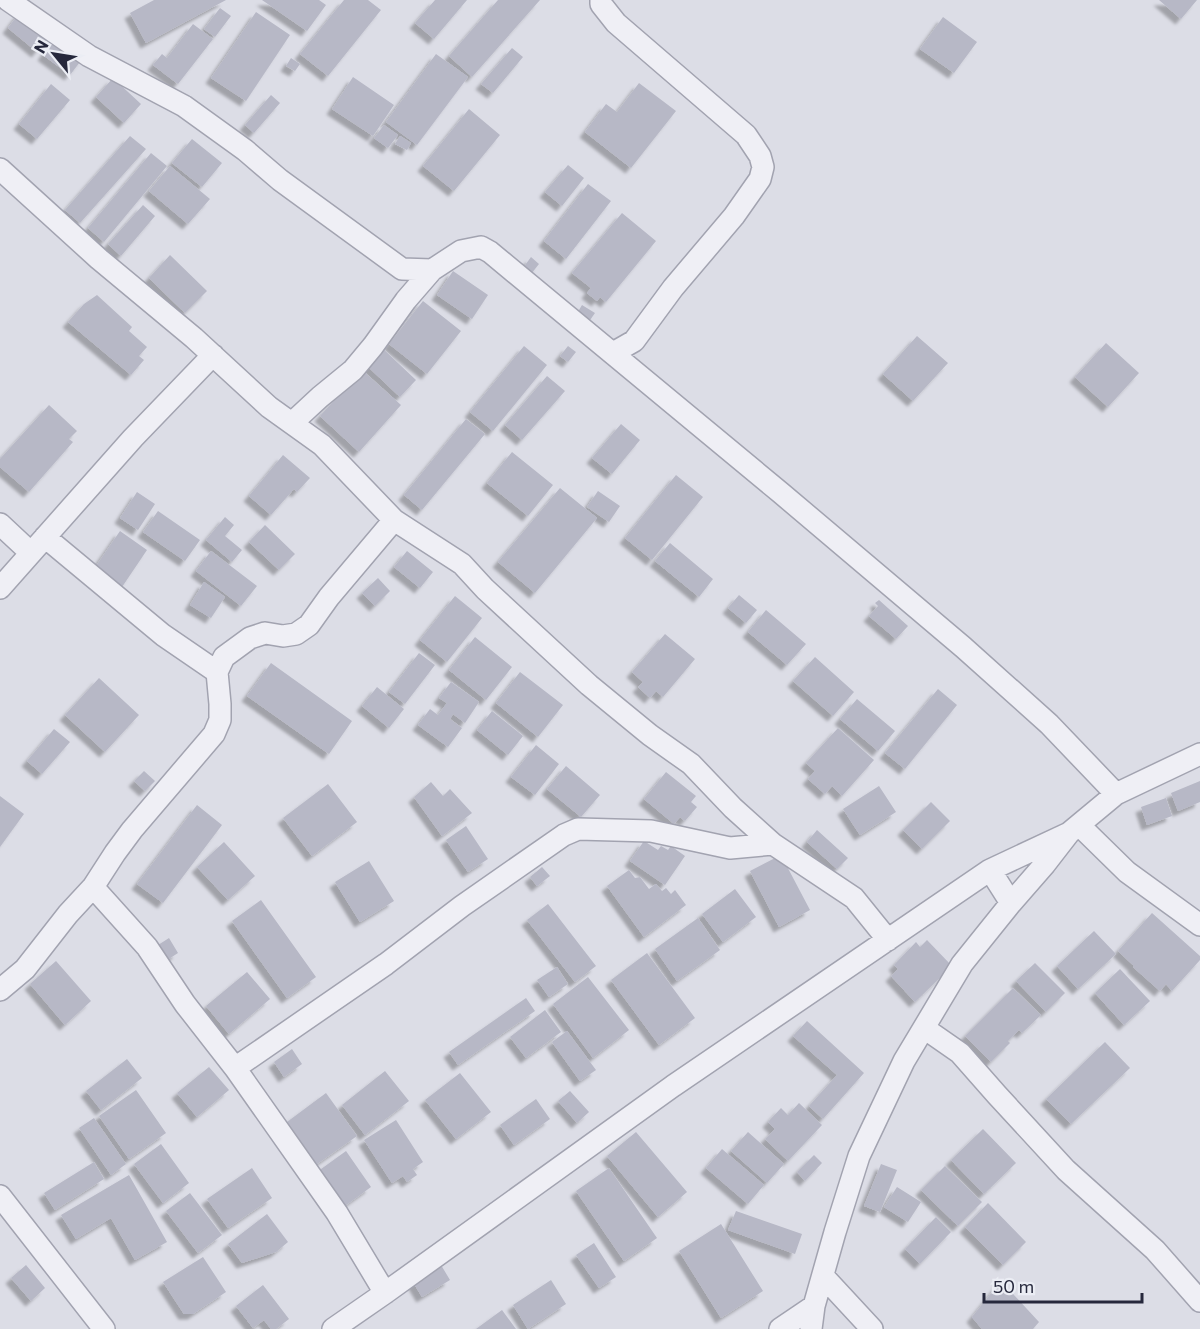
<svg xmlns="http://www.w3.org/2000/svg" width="1200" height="1329" viewBox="0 0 1200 1329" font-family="Commissioner,sans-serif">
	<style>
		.building { fill: #b7b8c6; filter: url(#shadow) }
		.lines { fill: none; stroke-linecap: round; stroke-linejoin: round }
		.street-casing { stroke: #a2a3b0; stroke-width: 24 }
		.street { stroke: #efeff5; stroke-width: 21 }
	</style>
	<defs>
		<filter id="shadow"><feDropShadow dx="-5.5" dy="5.5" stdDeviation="1.5" flood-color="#0004"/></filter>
	</defs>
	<rect width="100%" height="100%" fill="#dcdde6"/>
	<!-- building -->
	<path class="building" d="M154 0H226L146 43 130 13Z
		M262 0H319L326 5 307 31Z
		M344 0H368L381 10 328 76 300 54Z
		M435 0H467L434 39 415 23Z
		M498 0H540L472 77 449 56Z
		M1159 0H1197L1181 19Z
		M220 8 231 16 215 37 204 29Z
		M20 12 50 36 37 52 8 28Z
		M256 12 290 35 246 101 211 78Z
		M943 17 977 42 954 73 920 49Z
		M193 24 213 39 178 84 153 65 162 54 167 58Z
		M56 37 83 58 70 75 43 55Z
		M512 48 523 57 493 93 481 84Z
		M436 54 468 77 417 145 386 122Z
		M291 58 300 64 295 71 286 66Z
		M353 77 394 105 373 136 332 109Z
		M113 78 141 104 124 123 96 97Z
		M639 83 676 111 631 168 585 132 606 104 617 112Z
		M51 84 70 100 37 139 19 124Z
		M271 95 280 103 254 133 245 125Z
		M469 109 500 135 454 191 423 166Z
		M384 125 398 135 388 148 374 138Z
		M130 136 146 149 80 223 65 210Z
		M400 136 411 143 407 150 395 144Z
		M192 139 222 163 202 187 172 163Z
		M151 153 167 166 104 242 88 228Z
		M568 165 584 178 562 206 545 192Z
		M170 166 210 199 188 224 149 191Z
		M588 184 611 201 566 259 544 241Z
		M143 205 155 216 121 256 108 244Z
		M622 213 656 241 606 302 600 297 597 301 587 293 591 288 572 273Z
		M170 255 207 291 185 313 149 278Z
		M531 257 539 264 531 274 523 268Z
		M453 271 488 295 472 319 437 295Z
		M97 295 132 327 129 331 147 347 139 356 144 360 131 375 68 322 84 304Z
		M423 301 461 331 427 374 389 344Z
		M582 305 595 313 588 323 576 315Z
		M917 336 948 363 913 401 883 374Z
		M1106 343 1139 373 1108 407 1075 377Z
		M379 345 416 380 400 397 363 362Z
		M524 346 547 365 493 431 470 412Z
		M568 346 576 352 568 362 560 356Z
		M362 370 401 405 359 452 320 416Z
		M547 376 565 391 522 440 505 425Z
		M49 405 77 431 69 439 73 442 29 492 0 467V459Z
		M466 419 485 434 422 510 404 495Z
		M621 424 640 440 612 474 592 458Z
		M512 452 553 485 528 516 487 483Z
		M283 455 310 478 297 492 294 489 271 515 249 496Z
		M676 475 703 497 652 560 625 538Z
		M560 488 597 518 535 593 498 562Z
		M598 491 620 506 609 522 587 507Z
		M137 492 155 504 138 530 120 518Z
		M158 511 200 540 185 561 143 532Z
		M225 517 234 525 225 536 242 550 232 562 206 540Z
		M265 525 295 554 279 570 249 542Z
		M120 531 147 550 122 587 94 569Z
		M670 543 713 579 699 597 655 561Z
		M211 551 257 586 241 606 196 571Z
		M407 551 433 572 420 588 394 567Z
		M378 578 390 591 375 606 362 593Z
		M204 582 225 597 211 618 190 605Z
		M739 595 757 610 746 623 728 608Z
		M455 596 482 618 447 662 420 640Z
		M879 600 908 626 896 639 869 616 878 606 875 603Z
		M766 610 806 644 787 665 748 632Z
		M665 634 695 659 663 697 656 691 650 698 638 687 643 682 632 672Z
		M475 637 512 667 486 700 449 670Z
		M419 653 435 665 405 704 389 692Z
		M815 657 854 692 833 716 793 681Z
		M271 663 352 721 329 754 247 696Z
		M520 672 563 705 538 737 496 703Z
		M99 678 139 715 105 752 65 715Z
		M451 682 479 702 465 723 453 714 450 719 462 728 448 747 418 725 430 709 438 715 447 703 439 698Z
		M377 687 404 709 389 728 362 706Z
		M938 689 957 705 905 769 885 753Z
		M857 699 895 731 878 751 840 719Z
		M492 711 523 736 508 755 477 730Z
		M838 728 874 760 842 796 832 786 825 794 808 779 815 771 806 763Z
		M54 729 70 742 42 774 27 761Z
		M536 745 559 764 535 795 511 777Z
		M566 766 600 795 581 817 547 789Z
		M144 771 155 781 145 791 134 781Z
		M666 772 696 796 691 802 697 807 685 821 680 817 674 824 644 799Z
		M1200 781V802L1178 811 1171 793Z
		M431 782 443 796 450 789 472 813 442 836 414 797Z
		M328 784 357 822 312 856 283 818Z
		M879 786 896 812 860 835 843 809Z
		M0 796 24 814 0 847Z
		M1166 798 1172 816 1147 825 1141 807Z
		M931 802 950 821 922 849 903 830Z
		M197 805 222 825 163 903 137 884Z
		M466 826 488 859 468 872 446 840Z
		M817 830 848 858 837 869 807 842Z
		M644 841 658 850 661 846 668 850 671 846 685 856 665 885 630 861Z
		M224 842 255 876 228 900 197 867Z
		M781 855 810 910 779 927 750 871Z
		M369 861 394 901 360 922 335 882Z
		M542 867 550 876 537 886 530 877Z
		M629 870 635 878 640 877 649 889 656 884 662 891 666 888 671 894 675 890 686 905 644 937 607 886Z
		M735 889 756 917 723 942 702 914Z
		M261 900 316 977 287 998 232 921Z
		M548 904 596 966 575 982 527 920Z
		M1152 913 1200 956V960L1172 991 1166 984 1160 991 1133 967 1134 966 1118 951Z
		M698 918 720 950 677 981 655 949Z
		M1094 931 1116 954 1078 989 1057 966Z
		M169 938 178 953 164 962 155 947Z
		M927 940 952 966 915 1002 891 976 898 969 894 965 916 942 920 947Z
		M647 953 695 1018 659 1045 611 980Z
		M56 961 91 1001 65 1025 30 984Z
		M1035 963 1065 993 1046 1012 1016 981Z
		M557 967 568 984 549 997 537 980Z
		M1120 969 1150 1001 1124 1025 1095 993Z
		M247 972 270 999 229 1034 206 1006Z
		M588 977 629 1030 593 1058 553 1004Z
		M1013 988 1041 1015 1022 1033 1019 1030 1008 1041 1010 1043 991 1062 965 1036Z
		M526 998 535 1011 458 1065 449 1052Z
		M545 1010 561 1032 526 1058 510 1037Z
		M807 1021 864 1073 823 1119 809 1106 837 1075 793 1036Z
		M567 1031 596 1070 580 1081 552 1042Z
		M1105 1042 1130 1068 1071 1124 1046 1099Z
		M292 1049 302 1064 284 1077 274 1062Z
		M127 1059 142 1078 101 1110 86 1091Z
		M209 1067 229 1090 197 1117 177 1093Z
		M385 1071 409 1101 365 1135 342 1105Z
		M460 1073 491 1112 456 1139 425 1100Z
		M136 1090 166 1133 129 1159 99 1116Z
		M570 1091 589 1112 577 1123 558 1101Z
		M326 1093 357 1136 317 1164 287 1122Z
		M536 1099 550 1119 514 1145 500 1125Z
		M799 1103 822 1125 788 1161 765 1139 775 1129 768 1122 781 1108 788 1115Z
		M94 1118 126 1164 111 1175 79 1128Z
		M396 1120 423 1162 413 1169 417 1175 407 1182 403 1176 392 1183 364 1140Z
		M983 1129 1016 1163 984 1194 951 1160Z
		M636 1132 687 1192 658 1217 607 1156Z
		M748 1132 784 1164 767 1183 731 1151Z
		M161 1144 189 1183 163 1203 134 1164Z
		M722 1149 764 1185 748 1204 706 1168Z
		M346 1151 371 1187 342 1208 317 1172Z
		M814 1155 822 1163 805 1181 797 1172Z
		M94 1162 104 1179 55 1210 44 1193Z
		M881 1164 897 1170 880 1212 864 1206Z
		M945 1166 982 1202 958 1226 921 1190Z
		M252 1168 272 1198 228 1228 207 1199Z
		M609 1168 657 1238 624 1261 576 1191Z
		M129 1175 167 1242 135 1260 111 1218 76 1239 61 1215Z
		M897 1187 921 1202 908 1222 884 1207Z
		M190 1193 222 1235 198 1253 166 1211Z
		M988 1203 1026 1242 1003 1265 965 1227Z
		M736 1211 802 1234 795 1254 728 1230Z
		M267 1214 288 1242 276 1252 242 1263 228 1244Z
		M936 1217 951 1232 920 1264 905 1249Z
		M721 1224 763 1291 721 1318 679 1251Z
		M594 1243 616 1277 599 1288 576 1255Z
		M203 1257 226 1292 193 1314H184L163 1282Z
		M26 1265 45 1288 31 1301 11 1278Z
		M441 1265 450 1280 422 1297 413 1282Z
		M551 1280 566 1304 528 1329 513 1305Z
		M1001 1281 1039 1322 1033 1329H982L972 1317Z
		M263 1285 289 1319 276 1329H271L264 1320 253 1328 236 1306Z
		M502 1310 516 1329H476Z"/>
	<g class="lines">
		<!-- street casing -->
		<g class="street-casing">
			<path id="street" d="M8 0 89 56 184 106 245 150 280 180 402 269 432 270
				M601 0V4L616 23 746 135 760 156 763 167 760 179 734 216 673 288 634 341 613 353
				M0 169 99 259 194 338 269 407 322 445 394 520 462 564 485 589 589 685 650 735 691 764 733 808 773 844 854 898 888 940
				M292 423 320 397 353 370 373 346 406 300 432 270 461 251 481 247 490 252 781 493 963 647 1049 724 1116 794
				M0 524 31 553
				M45 537 163 635 217 672
				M0 588 133 438 213 355
				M1079 825 1127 872 1200 925
				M990 870 1011 903
				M93 887 147 947 185 1004 235 1068 337 1213 385 1293
				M0 990 25 969 68 914 93 887 115 853 132 830 214 734 220 720V704L217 672 224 657 250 638 265 633 283 636 296 634 309 625 329 597 394 520
				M924 1028 960 1053 997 1095 1066 1170 1155 1250 1200 1301
				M235 1068 386 964 462 906 564 835 578 829 651 831 730 848 773 844
				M0 1196 104 1329
				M823 1276 872 1329
				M333 1329 385 1293 673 1086 990 870 1069 833
				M780 1329 814 1306
				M811 1329 814 1306 835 1232 859 1156 904 1061 962 964 1011 903 1045 864 1069 833 1116 794 1200 754"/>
		</g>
		<!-- street -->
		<use href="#street" class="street"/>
	</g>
	<!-- north arrow -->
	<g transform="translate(54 54) rotate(300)" stroke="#ebedf4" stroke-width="4.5" paint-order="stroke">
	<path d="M0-4.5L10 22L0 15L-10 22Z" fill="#26283c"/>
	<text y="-9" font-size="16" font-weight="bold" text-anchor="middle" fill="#26283c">N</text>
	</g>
	<!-- scale -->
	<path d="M984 1293v9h158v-9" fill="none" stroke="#26283c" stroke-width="3"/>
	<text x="993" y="1293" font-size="18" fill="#26283c" stroke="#ebedf4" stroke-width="4.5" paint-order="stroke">50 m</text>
</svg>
